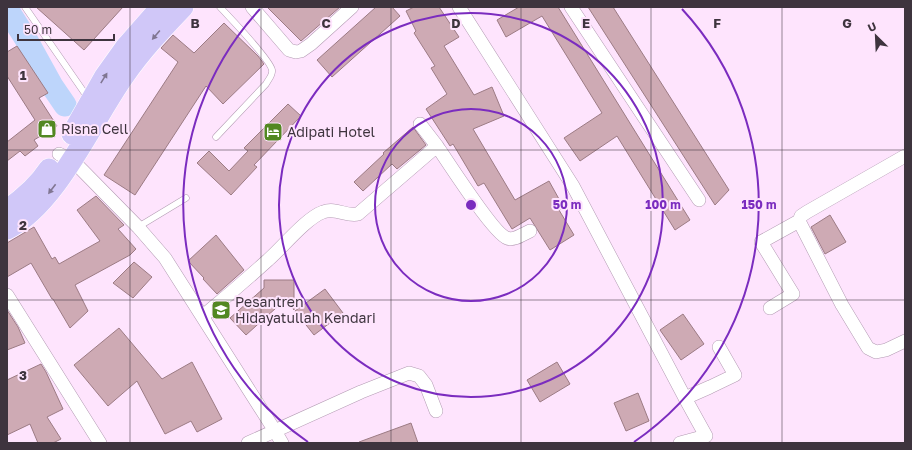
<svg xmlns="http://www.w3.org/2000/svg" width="912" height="450" viewBox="0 0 912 450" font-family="'Golos Text',sans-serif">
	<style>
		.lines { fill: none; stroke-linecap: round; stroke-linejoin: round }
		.river { stroke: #bdd5fb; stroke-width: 23 }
		.building { fill: #ceaab4; stroke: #9c7b84 }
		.service-casing { stroke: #b39bb3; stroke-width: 7 }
		.minor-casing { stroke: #b39bb3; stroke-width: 14 }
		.trunk-casing { stroke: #fff; stroke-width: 22 }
		.service { stroke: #fff; stroke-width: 6 }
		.minor { stroke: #fff; stroke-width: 13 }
		.trunk { stroke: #d0c7f8; stroke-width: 21 }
		.oneway { fill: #807692 }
		.grid { fill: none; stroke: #3e343e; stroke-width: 1; stroke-opacity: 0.55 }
		.ring { fill: none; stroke: #7b2cbf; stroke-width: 2 }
		.labels { text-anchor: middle; stroke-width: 4; stroke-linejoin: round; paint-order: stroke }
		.poi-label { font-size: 14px; fill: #3e343e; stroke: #fee4fd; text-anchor: start }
		.grid-label { font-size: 13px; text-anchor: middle; font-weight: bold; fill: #3e343e; stroke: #fee4fd; stroke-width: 4; stroke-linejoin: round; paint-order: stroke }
		.centre { fill: #7b2cbf; stroke: #fee4fd; stroke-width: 2 }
		.ring-label { font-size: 12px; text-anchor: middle; font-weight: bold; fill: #7b2cbf; stroke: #fee4fd; stroke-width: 4; stroke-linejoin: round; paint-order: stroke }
	</style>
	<rect width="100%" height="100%" fill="#fee4fd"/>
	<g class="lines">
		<!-- river -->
		<path class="river" d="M7 9 26 39 52 86 65 105"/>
	</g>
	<!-- building -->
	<path class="building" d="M36 7H123L84 50Z
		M267 7H340L301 41Z
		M376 7H392L400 16 332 77 317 60Z
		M414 7H439L459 37 444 46 474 95 492 87 504 116 473 129 515 200 549 181 564 208 559 210 574 235 550 250 530 218 512 229 484 183 478 186 453 144 450 146 426 109 447 94 431 68 435 66 414 33 416 31 406 11Z
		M519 7H558L690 220 675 230 617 136 580 161 564 138 602 113 542 16 506 37 497 20Z
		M588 7H613L729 190 715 205Z
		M224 23 258 56 264 64 223 104 206 86 135 195 104 175 178 62 161 48 173 35 194 53Z
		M17 46 48 93 39 98 57 126 34 140 38 146 25 156 20 151 7 161V142L35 120 7 76V52Z
		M288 104 301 116 254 165 257 167 231 195 197 163 209 151 229 171 248 151 244 148Z
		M413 127 426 145 397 169 392 164 363 191 354 182 384 154 383 153Z
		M96 196 124 225 118 229 136 249 130 255 75 285 88 311 70 328 53 299H52L31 263 7 277V243L34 227 52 259 55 257 59 264 100 241 77 210Z
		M830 215 846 242 825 254 811 227Z
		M216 235 244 270 217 294 203 279 204 278 188 261Z
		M134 262 152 277 133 298 113 283Z
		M264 280H294V310L286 299 246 335 230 318 264 288Z
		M325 289 343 313 314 335 295 311Z
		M7 310 18 327 25 343 7 350Z
		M683 314 704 344 681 360 660 330Z
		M119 328 162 379 192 362 222 419 197 432 191 421 165 434 137 381 108 406 74 365Z
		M557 362 570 384 540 402 527 380Z
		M41 364 46 372 63 409 47 417 61 439 53 443H38L30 424 7 435V380Z
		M638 393 649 421 626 431 614 403Z
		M411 423 418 443H359V442Z"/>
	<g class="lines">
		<!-- service casing -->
		<g class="service-casing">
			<path id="service" d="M25 7 88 98
				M216 137 266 84C268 80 273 75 272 70 270 59 230 18 220 7
				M138 227 186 198"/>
		</g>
		<!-- minor casing -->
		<g class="minor-casing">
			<path id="minor" d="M252 7 289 50 296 52 301 51 311 44 352 7
				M459 7 573 186 685 398 710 387 735 375 719 347
				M571 7 699 200
				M420 124 437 146
				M59 154 72 160 82 170 138 227 165 258 275 431 282 443
				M799 221 842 305 868 348 876 352 886 350 905 341
				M7 295 100 443
				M770 308 793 294 761 242 799 221 801 216 807 212 905 156
				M203 316C225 298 247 279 268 260 282 248 306 218 323 212 336 207 347 217 358 214L437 146C447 161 495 235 507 238 514 241 523 234 530 231
				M248 443 361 392 409 373 419 376 426 385 436 411
				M680 443 706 436 685 398"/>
		</g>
		<!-- trunk casing -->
		<g class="trunk-casing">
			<path id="trunk" d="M72 134 105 76 125 48 161 7
				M7 210C24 198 38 186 49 169
				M7 229C57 204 92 121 124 76 141 51 162 29 183 7"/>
		</g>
		<!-- service -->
		<use href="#service" class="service"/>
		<!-- minor -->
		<use href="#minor" class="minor"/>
		<!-- trunk -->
		<use href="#trunk" class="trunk"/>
	</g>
	<!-- one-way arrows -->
	<defs><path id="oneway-solid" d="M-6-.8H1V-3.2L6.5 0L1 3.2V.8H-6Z"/></defs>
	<g class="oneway">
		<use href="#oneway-solid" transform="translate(156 35) rotate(130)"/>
		<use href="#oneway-solid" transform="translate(104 78) rotate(-58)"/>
		<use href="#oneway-solid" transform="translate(52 189) rotate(127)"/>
	</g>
	<!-- grid -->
	<path class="grid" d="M130 7V443M261 7V443M391 7V443M521 7V443M651 7V443M782 7V443M7 150H905M7 300H905"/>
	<!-- distance rings -->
	<g class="ring">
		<circle cx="471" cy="205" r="96"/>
		<circle cx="471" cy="205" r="192"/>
		<path d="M308 442A288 288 0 0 1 260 9M682 9A288 288 0 0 1 634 442"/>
	</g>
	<!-- icons -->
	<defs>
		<g id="shop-square" transform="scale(1)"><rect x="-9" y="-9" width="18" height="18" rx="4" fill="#528822" stroke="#fee4fd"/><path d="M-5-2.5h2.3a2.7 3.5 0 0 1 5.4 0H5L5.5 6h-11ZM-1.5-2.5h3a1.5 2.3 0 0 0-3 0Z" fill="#fff"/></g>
		<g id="hotel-square" transform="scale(1)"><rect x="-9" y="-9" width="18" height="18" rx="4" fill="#528822" stroke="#fee4fd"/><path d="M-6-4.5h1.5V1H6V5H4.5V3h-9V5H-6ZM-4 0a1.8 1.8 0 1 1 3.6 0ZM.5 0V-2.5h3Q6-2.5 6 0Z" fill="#fff"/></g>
		<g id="school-square" transform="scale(1)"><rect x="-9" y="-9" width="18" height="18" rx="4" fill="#528822" stroke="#fee4fd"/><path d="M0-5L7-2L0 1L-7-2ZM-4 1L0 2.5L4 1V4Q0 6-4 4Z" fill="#fff"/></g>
	</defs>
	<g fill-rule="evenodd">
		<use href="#shop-square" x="47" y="129"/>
		<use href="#hotel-square" x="273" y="132"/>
		<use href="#school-square" x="221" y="310"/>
	</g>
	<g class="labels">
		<!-- poi labels -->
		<g class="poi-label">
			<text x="61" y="134">Risna Cell</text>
			<text x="287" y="137">Adipati Hotel</text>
			<text x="235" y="307">Pesantren<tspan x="235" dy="16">Hidayatullah Kendari</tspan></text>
		</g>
	</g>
	<g class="grid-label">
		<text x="195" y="28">B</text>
		<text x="326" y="28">C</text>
		<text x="456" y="28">D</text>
		<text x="586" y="28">E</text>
		<text x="717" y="28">F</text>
		<text x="847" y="28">G</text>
		<text x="23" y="80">1</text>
		<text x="23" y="230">2</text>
		<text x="23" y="380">3</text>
	</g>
	<circle cx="471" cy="205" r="6" class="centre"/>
	<g class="ring-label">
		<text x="567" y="209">50 m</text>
		<text x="663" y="209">100 m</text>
		<text x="759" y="209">150 m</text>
	</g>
	<!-- border -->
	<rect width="912" height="450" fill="none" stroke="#3e343e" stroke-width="16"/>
	<!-- north arrow -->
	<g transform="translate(876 36) rotate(336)" stroke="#fee4fd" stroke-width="3" paint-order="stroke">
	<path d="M0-3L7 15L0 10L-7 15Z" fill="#3e343e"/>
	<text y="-6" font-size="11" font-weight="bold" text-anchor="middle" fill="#3e343e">U</text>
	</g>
	<!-- scale -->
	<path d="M18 34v6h96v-6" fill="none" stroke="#3e343e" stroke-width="2"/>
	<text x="24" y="34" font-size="12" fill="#3e343e" stroke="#fee4fd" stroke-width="3" paint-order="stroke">50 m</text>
</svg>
